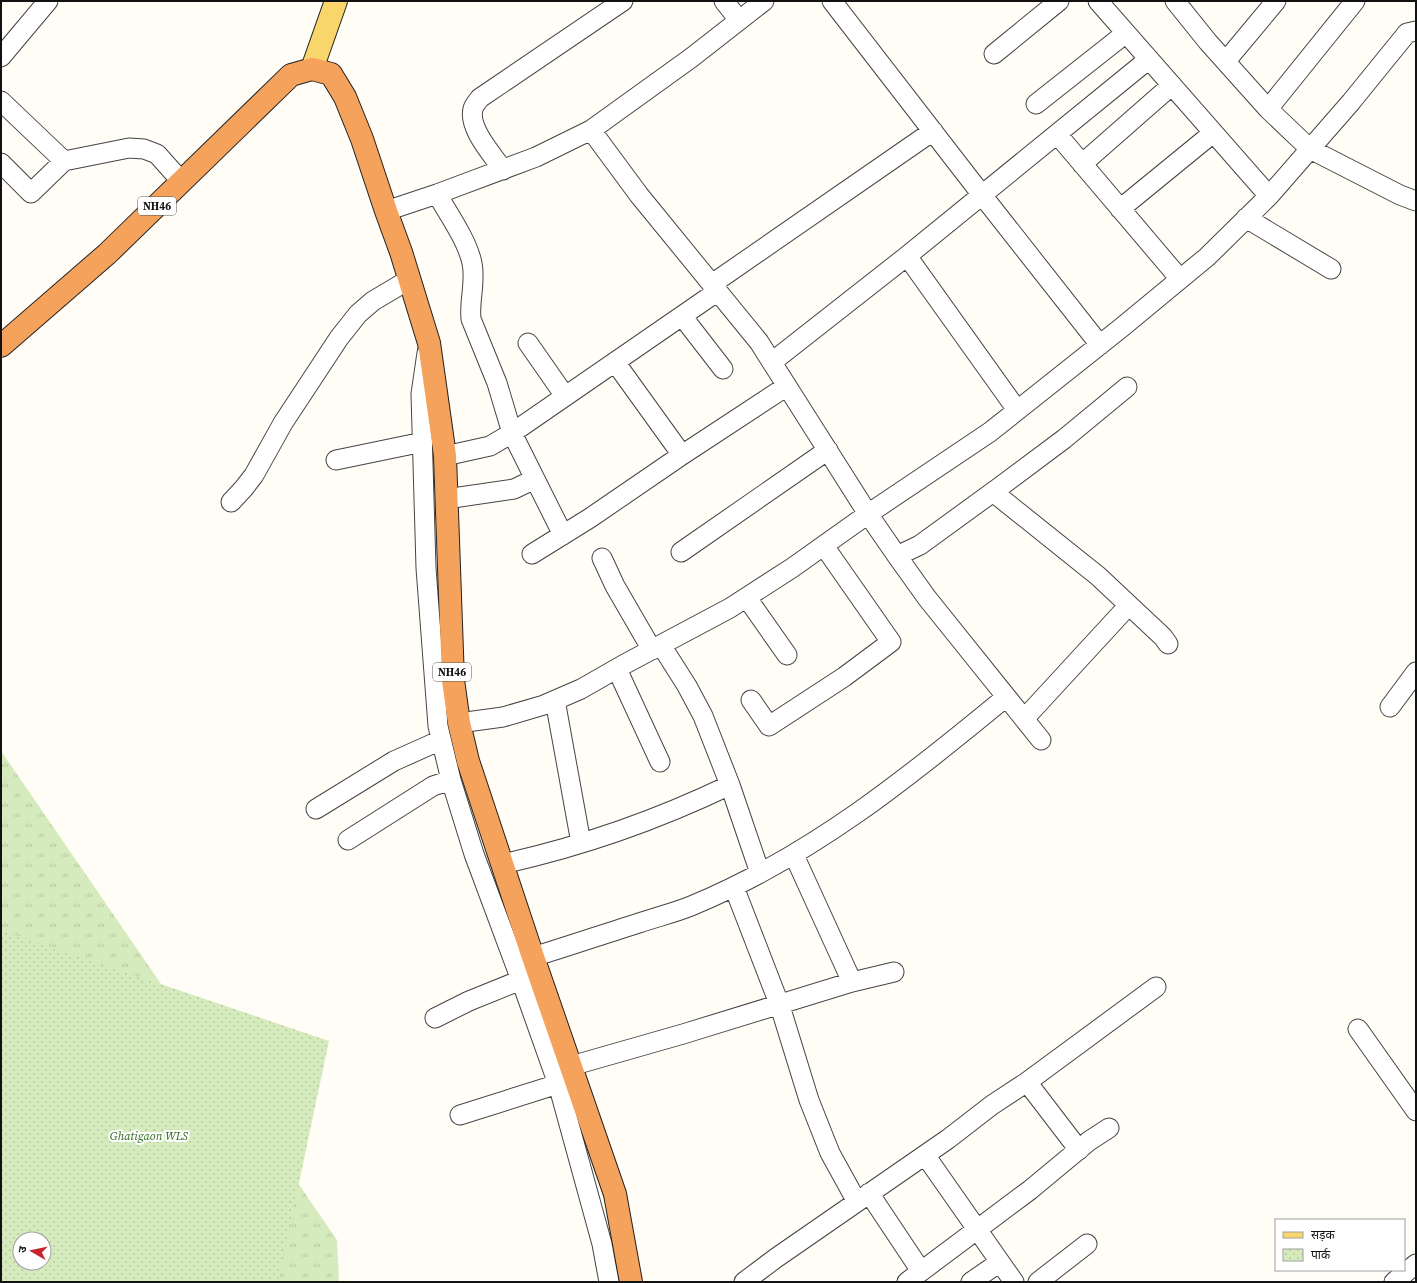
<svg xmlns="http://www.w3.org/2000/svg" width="1417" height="1283" viewBox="0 0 1417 1283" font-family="'Source Serif 4','Noto Sans Devanagari',serif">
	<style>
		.grass { fill: url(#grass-tufts); fill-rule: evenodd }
		.park { fill: url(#park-dots); fill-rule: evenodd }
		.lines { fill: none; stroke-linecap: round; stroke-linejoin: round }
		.minor-casing { stroke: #444; stroke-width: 21 }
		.major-casing { stroke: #222; stroke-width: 24 }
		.highway-casing { stroke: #222; stroke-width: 24 }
		.minor { stroke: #fff; stroke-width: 19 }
		.major { stroke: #f9d66b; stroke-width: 22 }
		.highway { stroke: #f5a25d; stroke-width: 22 }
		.labels { text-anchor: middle; stroke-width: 4; stroke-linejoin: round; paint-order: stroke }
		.shield { fill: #fff; stroke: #585858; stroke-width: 1 }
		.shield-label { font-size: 11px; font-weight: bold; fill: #111 }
		.park-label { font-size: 12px; font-style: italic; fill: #2f6b1f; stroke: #fff }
	</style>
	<defs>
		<pattern id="grass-tufts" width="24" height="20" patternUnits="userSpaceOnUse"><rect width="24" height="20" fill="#d5ebbd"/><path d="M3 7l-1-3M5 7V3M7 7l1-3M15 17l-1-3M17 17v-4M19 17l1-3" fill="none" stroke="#b6c8a1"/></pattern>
		<pattern id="park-dots" width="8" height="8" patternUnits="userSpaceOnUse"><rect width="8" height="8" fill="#d5ebbd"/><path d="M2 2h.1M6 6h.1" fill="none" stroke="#b6c8a1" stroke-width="1.8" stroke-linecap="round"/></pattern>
	</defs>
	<rect width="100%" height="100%" fill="#fffdf5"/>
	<!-- grass -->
	<path class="grass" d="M1 751 337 1240 339 1282H1ZM20 1239H44V1263H20Z"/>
	<!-- park -->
	<path class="park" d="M1 930 329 1041 278 1282H1ZM20 1239H44V1263H20Z"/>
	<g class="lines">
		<!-- minor casing -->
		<g class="minor-casing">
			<path id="minor" d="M724 1 739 20
				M832 1 982 195 1100 345
				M1098 1 1269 196
				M1175 1 1208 42 1268 109 1310 149 1400 195 1416 201
				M994 54 1059 1
				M1 57 48 1
				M1226 61 1276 1
				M1 101 64 161
				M1036 104 1126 33
				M1268 109 1355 1
				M591 130 639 195 759 342 868 514 897 556 927 598 1041 740
				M1057 134 1180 279
				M1 163 31 193 64 161 129 148 144 149 157 154 182 182
				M1082 164 1172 85
				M503 170C492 154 468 128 473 109 474 105 477 102 480 98L623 1
				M437 194C449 215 467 240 472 263 476 282 469 300 471 319L497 383 512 433 563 535
				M1120 209 1213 133
				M386 211 437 194 536 157 591 130 691 58 764 1
				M1246 218 1331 269
				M907 256 1017 410
				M712 284 933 131
				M682 316 723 369
				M528 343 565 396
				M427 353 421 394 426 568 438 726 451 780 474 854 521 980 558 1084 602 1244 609 1282
				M615 362 682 455
				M772 362 907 256 1149 59
				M445 456 490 446 512 433 718 291
				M336 460 423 442
				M993 492 1098 576 1163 637 1168 644
				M446 499 514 489 535 479
				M231 502 244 488 254 475 283 423 339 338 358 314 373 301 410 279
				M681 552 828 450
				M532 554 590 518 682 455 787 386
				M897 556 920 545 997 489 1064 439 1127 387
				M602 558 615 586 652 650
				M747 598 787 655
				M661 645 687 686 703 716 730 785 760 873
				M617 669 660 762
				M555 700 581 843
				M751 700 769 726 844 677 891 642 824 546
				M1390 707 1416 672
				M1024 719 1129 605
				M459 723 503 717 544 705 581 689 623 665 730 608 792 568 868 514 990 432 1121 328 1207 257 1269 196 1351 102 1407 33 1416 31
				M316 809 394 761 441 740
				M348 840 433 786 451 780
				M794 855 852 982
				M502 864C580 847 657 820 730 785
				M734 887 780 1006 809 1100 830 1153 857 1202
				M533 957C569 946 604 934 639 923 656 917 674 913 691 906 810 857 908 778 1006 697
				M435 1018 469 1001 521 980
				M1358 1029 1416 1111
				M571 1066 683 1034 852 982 894 972
				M460 1115 558 1084
				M1079 1150 1027 1082 1156 987
				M925 1155 1014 1282
				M869 1193 921 1271
				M744 1282 776 1258 948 1139 992 1105 1027 1082
				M907 1282 1030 1190 1089 1141 1109 1128
				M971 1282 1000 1262
				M1038 1282 1087 1244
				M1394 1282 1416 1264"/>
		</g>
		<!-- major casing -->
		<g class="major-casing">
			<path id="major" d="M312 69 336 1"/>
		</g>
		<!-- highway casing -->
		<g class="highway-casing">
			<path id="highway" d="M1 346 107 254 291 75 312 69 331 74 345 97 362 139 386 211 401 252 429 343 445 456 453 680 459 723 468 761 533 957 615 1194 631 1282"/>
		</g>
		<!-- minor -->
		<use href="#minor" class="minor"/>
		<!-- major -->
		<use href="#major" class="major"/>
		<!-- highway -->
		<use href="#highway" class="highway"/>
	</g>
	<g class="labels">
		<!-- shield labels -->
		<g class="shield">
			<rect x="138" y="197" width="38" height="18" rx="3"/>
			<rect x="433" y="663" width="38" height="18" rx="3"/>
		</g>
		<g class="shield-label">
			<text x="157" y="210">NH46</text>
			<text x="452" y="676">NH46</text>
		</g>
		<!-- park labels -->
		<g class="park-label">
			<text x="149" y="1140">Ghatigaon WLS</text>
		</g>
	</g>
	<!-- border -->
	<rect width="1417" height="1283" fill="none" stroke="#111111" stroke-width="4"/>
	<!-- legend -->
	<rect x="1275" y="1219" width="130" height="52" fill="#ffffff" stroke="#a0a0a0"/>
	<rect x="1283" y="1232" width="20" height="6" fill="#f9d66b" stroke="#a0a0a0"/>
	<text x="1311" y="1239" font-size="12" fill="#111111">सड़क</text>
	<rect x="1283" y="1249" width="20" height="12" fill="url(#park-dots)" stroke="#a0a0a0"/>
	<text x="1311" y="1259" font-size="12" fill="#111111">पार्क</text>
	<!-- north arrow -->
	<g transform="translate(32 1251) rotate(279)"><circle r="19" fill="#ffffff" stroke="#a0a0a0"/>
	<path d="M0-3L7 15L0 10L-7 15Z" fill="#c4262e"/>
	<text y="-6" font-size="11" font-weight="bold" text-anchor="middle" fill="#111111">उ</text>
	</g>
</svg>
